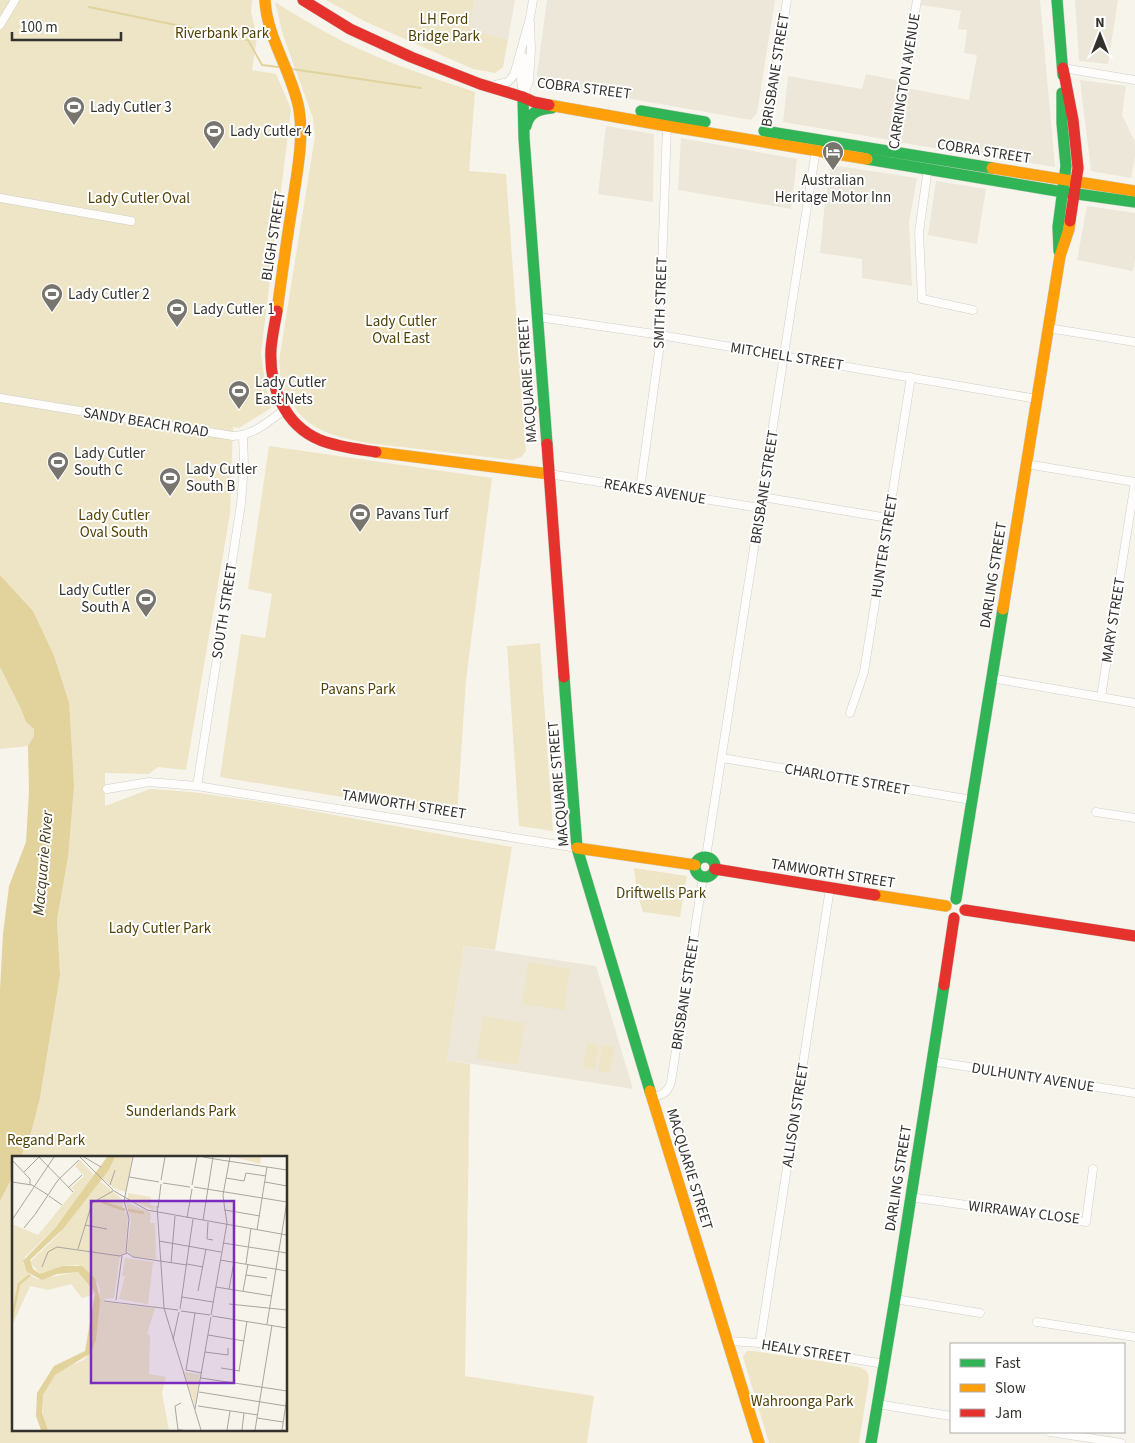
<svg xmlns="http://www.w3.org/2000/svg" width="1135" height="1443" viewBox="0 0 1135 1443" font-family="'Source Sans 3',sans-serif">
	<style>
		.built { fill: #ece7d9 }
		.green { fill: #eee5c6 }
		.water { fill: #e2d29c }
		.lines { fill: none; stroke-linecap: round; stroke-linejoin: round }
		.stream { stroke: #e2d29c; stroke-width: 2 }
		.street-casing { stroke: #cfcec8; stroke-width: 9 }
		.fast-casing { stroke: #cfcec8; stroke-width: 12 }
		.slow-casing { stroke: #cfcec8; stroke-width: 12 }
		.jam-casing { stroke: #cfcec8; stroke-width: 12 }
		.street { stroke: #fefdfc; stroke-width: 8 }
		.fast { stroke: #30b455; stroke-width: 11 }
		.slow { stroke: #ff9f0a; stroke-width: 11 }
		.jam { stroke: #e5322d; stroke-width: 11 }
		.labels { text-anchor: middle; stroke-width: 4; stroke-linejoin: round; paint-order: stroke }
		.park-label { font-size: 15px; fill: #504104; stroke: #fff }
		.street-label { font-size: 15px; fill: #33312c; stroke: #fff }
		.poi-label { font-size: 15px; fill: #33312c; stroke: #fff; text-anchor: start }
		.water-label { font-size: 16px; font-style: italic; fill: #3f3515; stroke: #fff }
		.inset-river { fill: none; stroke: #e2d29c; stroke-width: 2.5 }
		.inset-road { fill: none; stroke: #a9a69f; stroke-width: 1 }
		.view { fill: #7b2cbf; fill-opacity: 0.15; stroke: #7b2cbf; stroke-width: 2.5 }
		.inset-edge { fill: none; stroke: #33312c; stroke-width: 2.5 }
	</style>
	<rect width="100%" height="100%" fill="#f7f4ec"/>
	<!-- built -->
	<path class="built" d="M474 0H515L508 39 470 31Z
		M547 0H775L757 113 751 120 541 83 537 75Z
		M922 0H1040L1055 167 897 142 907 88 969 100 977 55 964 53 967 30 958 29 961 11 921 5Z
		M1075 0H1118L1108 64 1079 61Z
		M866 74 901 81 890 140 783 122 788 76 862 89Z
		M1080 80 1126 86 1122 115 1135 142V157L1131 178 1091 171Z
		M606 126 654 134 653 202 598 194Z
		M681 138 797 159 791 209 678 190Z
		M831 165 917 178 909 222 912 286 862 278V259L820 253 825 202Z
		M936 181 986 189 977 244 928 235Z
		M1087 206 1135 213V258L1133 271 1077 260Z
		M464 946 596 966 633 1089 447 1060Z"/>
	<!-- green -->
	<path class="green" d="M0 0H252L251 12 257 37 252 70 276 74 291 109 261 353 264 376 271 408 239 428 233 427 230 514 186 770 158 767 149 774 105 773V806L150 789 192 792 268 803 512 847 495 950 464 946 447 1060 470 1064 465 1376 594 1396 587 1443H0V1201L14 1174V1429H286V1157H21L31 1133 40 1098 60 975 57 920 68 857 33 611 0 575Z
		M326 0H474L470 30 508 39 503 67 495 73 473 69 366 22Z
		M275 2C297 16 319 29 342 41 385 62 430 77 475 92L469 171 506 174 526 451 521 457 512 460 368 443C337 437 309 432 291 402 287 396 283 389 281 381 280 375 280 368 279 361L315 136 313 118 283 35Z
		M269 446 492 478 466 680 457 816 220 777 241 634 265 638 272 594 248 589Z
		M540 643 553 831 519 826 507 646Z
		M0 667 21 709 26 722 34 729V736L28 746 0 749Z
		M634 868 687 876 680 917 643 912 637 893Z
		M528 962 570 969 564 1010 522 1004Z
		M483 1016 525 1023 518 1065 476 1058Z
		M587 1043 599 1044 595 1070 583 1068Z
		M602 1045 614 1047 610 1073 598 1071Z
		M747 1351H754L859 1367C866 1369 869 1373 869 1380L859 1443H769L743 1357 744 1355Z"/>
	<!-- water -->
	<path class="water" d="M0 575 33 611 54 656 69 703 74 785 68 857 57 920 60 975 40 1098 31 1133 21 1157H14V1174L0 1201V990L3 934 9 886 26 842 29 792 28 746 34 736V729L26 722 21 709 0 667Z"/>
	<g class="lines">
		<!-- stream -->
		<path class="stream" d="M89 7 248 40 262 65 278 67
			M292 69 421 88"/>
		<!-- street casing -->
		<g class="street-casing">
			<path id="street" d="M0 25 15 0
				M523 57 521 80 523 95
				M1063 68 1135 80
				M495 85 508 82 514 75 530 18 533 0
				M523 97 529 81 531 50 530 23
				M765 134 787 0
				M892 154 917 0
				M928 168 919 232 922 299 973 310
				M0 198 131 221
				M538 317 654 334 1037 399
				M1048 328 1135 342
				M0 398 233 436C254 435 268 422 284 410
				M1026 464 1135 482
				M549 474 760 508
				M640 489 659 351 667 125
				M762 497 888 518
				M991 678 1135 703
				M1101 697 1135 482
				M850 713 864 672 911 377
				M722 758 972 800
				M197 786 241 504 244 465 243 435
				M107 789 149 782 197 786 577 848
				M1096 812 1135 818
				M706 857 816 149
				M931 1061 1135 1093
				M652 1098C663 1094 667 1094 671 1082L703 877
				M910 1197 1086 1222 1093 1169
				M895 1299 980 1313
				M1037 1322 1135 1337
				M728 1341 760 1343 884 1364
				M760 1343 830 888
				M877 1404 951 1416
				M1050 1432 1121 1443"/>
		</g>
		<!-- fast casing -->
		<g class="fast-casing">
			<path id="fast" d="M1057 0 1063 75
				M523 97 524 138 547 444
				M641 111 705 122
				M526 126C529 112 539 109 552 108
				M764 131 992 168
				M867 159 1063 192 1135 202
				M1059 251 1058 227 1066 166 1062 123V93
				M564 677 577 848 650 1091
				M695 867a10 10 0 1 1 20 0a10 10 0 1 1-20 0Z
				M956 899 1003 609
				M871 1443 895 1299 944 985"/>
		</g>
		<!-- slow casing -->
		<g class="slow-casing">
			<path id="slow" d="M265 0C267 39 292 71 299 109 304 140 297 171 293 201 287 237 282 274 277 311
				M549 105 667 126 867 159
				M992 168 1135 191
				M376 452 549 474
				M1003 609 1060 256 1069 229 1070 221
				M577 848 695 865
				M875 895 946 906
				M650 1091 759 1443"/>
		</g>
		<!-- jam casing -->
		<g class="jam-casing">
			<path id="jam" d="M303 0 350 29 411 57 480 84 523 97 534 102 549 105
				M1063 68 1073 120 1078 168 1070 221
				M277 311C275 323 272 336 271 349 269 386 284 425 320 440 338 447 357 449 376 452
				M547 444 564 677
				M715 869 875 895
				M965 910 1135 936
				M944 985 954 918"/>
		</g>
		<!-- street -->
		<use href="#street" class="street"/>
		<!-- fast -->
		<use href="#fast" class="fast"/>
		<!-- slow -->
		<use href="#slow" class="slow"/>
		<!-- jam -->
		<use href="#jam" class="jam"/>
	</g>
	<!-- icons -->
	<defs>
		<g id="stadium-pin" transform="scale(1.125)"><path d="M0 17L-7.5 6A9.5 9.5 0 1 1 7.5 6Z" fill="#78756f" stroke="#fff"/><path d="M0-5a6.5 5 0 1 0 0 10a6.5 5 0 1 0 0-10ZM-3.5-1.8h7v3.6h-7Z" fill="#fff"/></g>
		<g id="hotel-pin" transform="scale(1.125)"><path d="M0 17L-7.5 6A9.5 9.5 0 1 1 7.5 6Z" fill="#78756f" stroke="#fff"/><path d="M-6-4.5h1.5V1H6V5H4.5V3h-9V5H-6ZM-4 0a1.8 1.8 0 1 1 3.6 0ZM.5 0V-2.5h3Q6-2.5 6 0Z" fill="#fff"/></g>
	</defs>
	<g fill-rule="evenodd">
		<use href="#stadium-pin" x="74" y="107"/>
		<use href="#stadium-pin" x="214" y="131"/>
		<use href="#hotel-pin" x="833" y="152"/>
		<use href="#stadium-pin" x="52" y="294"/>
		<use href="#stadium-pin" x="177" y="309"/>
		<use href="#stadium-pin" x="239" y="391"/>
		<use href="#stadium-pin" x="58" y="462"/>
		<use href="#stadium-pin" x="170" y="478"/>
		<use href="#stadium-pin" x="360" y="514"/>
		<use href="#stadium-pin" x="146" y="599"/>
	</g>
	<g class="labels">
		<!-- park labels -->
		<g class="park-label">
			<text x="444" y="24">LH Ford<tspan x="444" dy="17">Bridge Park</tspan></text>
			<text x="222" y="38">Riverbank Park</text>
			<text x="139" y="203">Lady Cutler Oval</text>
			<text x="401" y="326">Lady Cutler<tspan x="401" dy="17">Oval East</tspan></text>
			<text x="114" y="520">Lady Cutler<tspan x="114" dy="17">Oval South</tspan></text>
			<text x="358" y="694">Pavans Park</text>
			<text x="661" y="898">Driftwells Park</text>
			<text x="160" y="933">Lady Cutler Park</text>
			<text x="181" y="1116">Sunderlands Park</text>
			<text x="46" y="1145">Regand Park</text>
			<text x="802" y="1406">Wahroonga Park</text>
		</g>
		<!-- street labels -->
		<g class="street-label">
			<text transform="translate(775 70) rotate(-81)" y="5">BRISBANE STREET</text>
			<text transform="translate(904 81) rotate(-81)" y="5">CARRINGTON AVENUE</text>
			<text transform="translate(584 88) rotate(7)" y="5">COBRA STREET</text>
			<text transform="translate(984 151) rotate(9)" y="5">COBRA STREET</text>
			<text transform="translate(273 236) rotate(-81)" y="5">BLIGH STREET</text>
			<text transform="translate(660 303) rotate(-88)" y="5">SMITH STREET</text>
			<text transform="translate(787 356) rotate(9)" y="5">MITCHELL STREET</text>
			<text transform="translate(527 380) rotate(-94)" y="5">MACQUARIE STREET</text>
			<text transform="translate(146 422) rotate(9)" y="5">SANDY BEACH ROAD</text>
			<text transform="translate(764 487) rotate(-81)" y="5">BRISBANE STREET</text>
			<text transform="translate(655 491) rotate(9)" y="5">REAKES AVENUE</text>
			<text transform="translate(884 546) rotate(-81)" y="5">HUNTER STREET</text>
			<text transform="translate(993 575) rotate(-81)" y="5">DARLING STREET</text>
			<text transform="translate(224 611) rotate(-81)" y="5">SOUTH STREET</text>
			<text transform="translate(1113 620) rotate(-81)" y="5">MARY STREET</text>
			<text transform="translate(847 779) rotate(10)" y="5">CHARLOTTE STREET</text>
			<text transform="translate(558 784) rotate(-95)" y="5">MACQUARIE STREET</text>
			<text transform="translate(404 804) rotate(9)" y="5">TAMWORTH STREET</text>
			<text transform="translate(833 873) rotate(9)" y="5">TAMWORTH STREET</text>
			<text transform="translate(685 993) rotate(-81)" y="5">BRISBANE STREET</text>
			<text transform="translate(1033 1077) rotate(9)" y="5">DULHUNTY AVENUE</text>
			<text transform="translate(795 1115) rotate(-81)" y="5">ALLISON STREET</text>
			<text transform="translate(690 1169) rotate(73)" y="5">MACQUARIE STREET</text>
			<text transform="translate(898 1178) rotate(-81)" y="5">DARLING STREET</text>
			<text transform="translate(1024 1212) rotate(7)" y="5">WIRRAWAY CLOSE</text>
			<text transform="translate(806 1351) rotate(9)" y="5">HEALY STREET</text>
		</g>
		<!-- poi labels -->
		<g class="poi-label">
			<text x="90" y="112">Lady Cutler 3</text>
			<text x="230" y="136">Lady Cutler 4</text>
			<text x="833" y="185" text-anchor="middle">Australian<tspan x="833" dy="17">Heritage Motor Inn</tspan></text>
			<text x="68" y="299">Lady Cutler 2</text>
			<text x="193" y="314">Lady Cutler 1</text>
			<text x="255" y="387">Lady Cutler<tspan x="255" dy="17">East Nets</tspan></text>
			<text x="74" y="458">Lady Cutler<tspan x="74" dy="17">South C</tspan></text>
			<text x="186" y="474">Lady Cutler<tspan x="186" dy="17">South B</tspan></text>
			<text x="376" y="519">Pavans Turf</text>
			<text x="130" y="595" text-anchor="end">Lady Cutler<tspan x="130" dy="17">South A</tspan></text>
		</g>
		<!-- water labels -->
		<g class="water-label">
			<text transform="translate(42 863) rotate(-85)" y="6">Macquarie River</text>
		</g>
	</g>
	<!-- overview -->
	<g transform="translate(12 1156)">
		<rect width="275" height="275" fill="#f7f4ec"/>
		<path d="M103 1H120L114 36 103 33 90 22ZM222 1H249L248 8ZM68 4 83 20 44 71 13 101 11 108 18 119 25 123 66 116 83 138 70 142 59 128 36 134 18 130 0 170V68L26 79 62 35 59 32 72 20 63 10ZM87 24 111 44V54L116 59 113 97 108 100 102 142 92 143V146L143 152 135 178 138 179 137 218 154 221 150 237 157 274H36L31 263 30 242 38 223 52 212 72 204 83 188 88 134 86 128 66 109 50 110 28 118 18 106 46 79ZM116 37 139 41 138 49 143 50 142 54 116 43ZM114 46 139 57 138 67H143L144 103 122 101 115 95 119 63ZM113 102 141 106 136 148 107 143 113 120H110ZM172 216 188 218 183 250Z" fill="#eee5c6"/>
		<path d="M95 1H103L96 15 51 73 18 104 21 113 28 118 50 110H70L83 122 88 144 84 184 79 197 43 219 31 239 30 257 36 274H29L24 260 25 237 42 210 73 195 83 137 66 116 45 118 30 124 15 116 11 105 44 71Z" fill="#e2d29c"/>
		<path class="inset-river" d="M90 46 113 54M116 54 132 57M0 162 7 128 18 119"/>
		<path class="inset-road" d="M27 1 61 36M68 1 102 35 135 54 275 79M72 1 89 11M121 1 112 45 117 62 114 96 121 101 175 109M191 1 209 4M0 4 18 23V29M209 4 275 14M12 16 27 1M117 21 147 26M214 22 232 25 234 17 254 20M149 24 153 1M0 26 20 29 36 39M253 26 275 30M151 27 178 31M98 29 103 14M180 29 185 1M182 31 275 46M56 32 70 19M37 40 50 49M145 50 152 152 189 274M146 52 149 28M213 54 248 60M213 55 211 39 218 1M24 57 46 24 67 4M175 62 180 33M0 64 42 1M191 64 201 1M196 66 195 83 201 84M73 69 95 73M12 72 25 56M245 74 255 11M147 85 209 96M211 87 275 97M66 93 80 47 101 35M208 104 275 115M159 107 163 60M175 108 191 111M234 108 239 72M30 111 36 96 45 91 108 100 115 97M234 119 255 122M204 131 260 140M217 133 222 106M186 135 194 93M231 135 236 108M170 141 201 146M104 144 110 100M92 145 166 154M217 148 275 154M168 153 181 63M169 155 198 159M199 159 215 67 213 54M200 160 275 172M255 168 275 45M196 179 232 185M161 184 167 156M193 196 216 199V192M209 212 228 215M174 214 183 157M174 214 190 217M227 215 235 165M189 222 275 235M187 236 274 250M169 247 163 250 166 274H171M186 250 246 259M183 253 199 161M245 262 271 266M215 274 218 255M230 274 232 257M243 274 260 169M270 274 275 241"/>
		<path class="view" d="M79 45H222V227H79Z"/>
		<rect width="275" height="275" class="inset-edge"/>
	</g>
	<!-- legend -->
	<rect x="950" y="1343" width="175" height="90" fill="#ffffff" stroke="#adadab"/>
	<rect x="960" y="1359" width="25" height="8" fill="#30b455" stroke="#adadab"/>
	<text x="995" y="1368" font-size="15" fill="#33312c">Fast</text>
	<rect x="960" y="1384" width="25" height="8" fill="#ff9f0a" stroke="#adadab"/>
	<text x="995" y="1393" font-size="15" fill="#33312c">Slow</text>
	<rect x="960" y="1409" width="25" height="8" fill="#e5322d" stroke="#adadab"/>
	<text x="995" y="1418" font-size="15" fill="#33312c">Jam</text>
	<!-- north arrow -->
	<g transform="translate(1100 35)" stroke="#ffffff" stroke-width="4" paint-order="stroke">
	<path d="M0-4L9 19L0 12L-9 19Z" fill="#33312c"/>
	<text y="-8" font-size="14" font-weight="bold" text-anchor="middle" fill="#33312c">N</text>
	</g>
	<!-- scale -->
	<path d="M12 32v8h109v-8" fill="none" stroke="#33312c" stroke-width="2.5"/>
	<text x="20" y="32" font-size="15" fill="#33312c" stroke="#ffffff" stroke-width="4" paint-order="stroke">100 m</text>
</svg>
